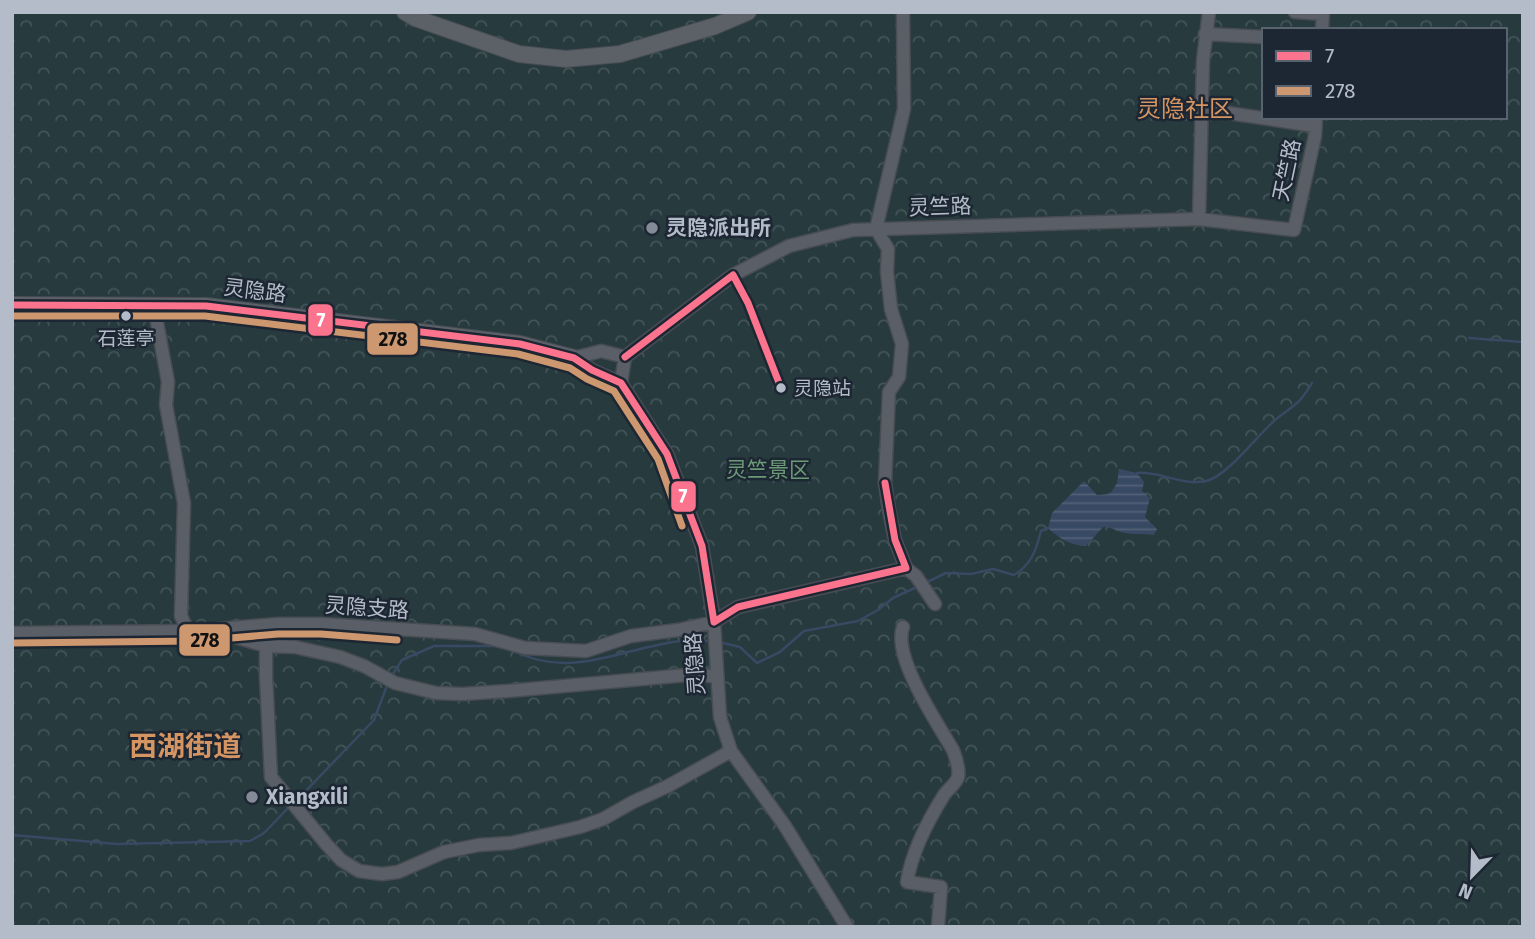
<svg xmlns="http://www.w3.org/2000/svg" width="1535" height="939" viewBox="0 0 1535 939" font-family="'Fira Sans','Noto Sans SC',sans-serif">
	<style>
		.park { fill: url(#park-crowns); fill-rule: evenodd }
		.water { fill: url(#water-rules) }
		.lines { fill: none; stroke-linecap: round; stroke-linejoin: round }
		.stream { stroke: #384963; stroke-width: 2.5 }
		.minor-casing { stroke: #484c53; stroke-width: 15 }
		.major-casing { stroke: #484c55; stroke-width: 18 }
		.minor { stroke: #5a5e66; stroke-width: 12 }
		.major { stroke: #5c6168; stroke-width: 16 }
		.bus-1-casing { stroke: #1d2633; stroke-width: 12 }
		.bus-2-casing { stroke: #1d2633; stroke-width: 12 }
		.bus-1 { stroke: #fc738d; stroke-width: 7 }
		.bus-2 { stroke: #cd976f; stroke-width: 7 }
		.poi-dot { fill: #848b96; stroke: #1d2633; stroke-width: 2.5 }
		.bus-dot { fill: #b4bcc9; stroke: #1d2633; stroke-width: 2.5 }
		.labels { text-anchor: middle; stroke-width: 5; stroke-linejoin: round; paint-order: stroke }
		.bus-label { font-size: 19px; fill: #b4bcc9; stroke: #1d2633 }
		.street-label { font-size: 21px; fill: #b4bcc9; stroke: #1d2633 }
		.poi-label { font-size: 21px; font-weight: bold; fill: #b4bcc9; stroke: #1d2633; text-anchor: start }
		.park-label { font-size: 21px; fill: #6b9a76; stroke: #1d2633 }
		.quarter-label { font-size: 24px; fill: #d59563; stroke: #1d2633 }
		.district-label { font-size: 28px; font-weight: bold; fill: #d59563; stroke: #1d2633 }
		.line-badge { stroke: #1d2633; stroke-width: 2.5 }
		.badge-label { font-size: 19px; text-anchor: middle; font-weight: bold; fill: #fff }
		.pale-badge-label { font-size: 19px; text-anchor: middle; font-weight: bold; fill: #111 }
	</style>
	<defs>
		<pattern id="park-crowns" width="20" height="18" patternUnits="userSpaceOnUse" patternTransform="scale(1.75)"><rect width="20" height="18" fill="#273a3e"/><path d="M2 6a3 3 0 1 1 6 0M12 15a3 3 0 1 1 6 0" fill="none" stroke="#445559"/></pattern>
		<pattern id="water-rules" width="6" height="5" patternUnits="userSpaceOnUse" patternTransform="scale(1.75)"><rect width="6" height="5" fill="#384963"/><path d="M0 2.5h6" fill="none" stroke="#526178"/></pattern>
	</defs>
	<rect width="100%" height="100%" fill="#2a3038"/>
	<!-- park -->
	<path class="park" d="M12 12H1523V927H12ZM1264 30H1505V117H1264Z"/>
	<!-- water -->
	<path class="water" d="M1119 469 1137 473 1144 482 1142 491 1150 498 1145 517 1157 529 1154 535C1143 533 1134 535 1125 533 1116 531 1112 527 1103 527L1086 546C1069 545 1060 539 1048 528L1052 513 1084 481 1097 495 1110 494 1117 483Z"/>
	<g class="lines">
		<!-- stream -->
		<path class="stream" d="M1469 338 1523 342
			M1137 473C1160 471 1182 486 1206 481 1226 477 1257 436 1274 421 1282 414 1292 408 1299 401 1304 396 1308 389 1312 383
			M925 583 946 573 971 574 993 569 1014 575C1032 564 1036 550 1041 531L1048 528
			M719 642 740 647 757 663 780 652 804 631 858 621 878 610 893 598 919 586
			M514 651C571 680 622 648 680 641 690 639 702 641 713 641
			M391 677 402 660 434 646H498
			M297 800 374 720 388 683
			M12 835 117 844 250 841 264 833 289 807"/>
		<!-- minor casing -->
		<g class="minor-casing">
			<path id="minor" d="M903 12 904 109 876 229 888 249 887 272 891 309 902 344 899 377 889 392 885 483 889 510 895 540 906 568 916 576 935 604
				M1295 12 1322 14
				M1322 30 1323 12
				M1205 34 1264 37
				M1202 109 1315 126
				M1199 219 1203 61 1209 12
				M154 306 168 382 166 405 184 503 181 616 188 631
				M625 357 733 275 789 246 853 230 1199 219 1294 230 1315 136 1316 117
				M574 358 592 370 621 383
				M574 358 601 351 625 357
				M621 383 667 454 702 546 714 622 720 717 731 751 785 826 847 927
				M621 383 625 357
				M903 627C892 657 938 724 953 750 956 758 960 769 958 777 956 784 948 789 944 795 927 822 912 851 907 882L941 887 938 927
				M221 629 232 636 266 646V676L271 777 327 845 341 860 359 871 382 874 398 872 444 852 479 845 511 843 580 827 603 819 633 802 668 786 731 751
				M12 633 196 631 278 624H321L475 634 525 648 586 651 631 636 678 630 714 622 738 607 906 568
				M266 646 295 647 340 657 364 666 395 683 436 693 462 694 507 691 698 674 717 677"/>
		</g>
		<!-- major casing -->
		<g class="major-casing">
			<path id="major" d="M405 12 415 18 519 54 566 59 620 54 715 26 748 12
				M12 305 206 306 520 344 574 358"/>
		</g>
		<!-- minor -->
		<use href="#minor" class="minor"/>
		<!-- major -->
		<use href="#major" class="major"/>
		<!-- bus-1 casing -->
		<g class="bus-1-casing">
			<path id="bus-1" d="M733 275 748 303 781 388
				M12 305 206 306 520 344 574 358 592 370 621 383
				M625 357 733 275
				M621 383 667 454 702 546 714 622
				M885 483 895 540 906 568
				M714 622 738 607 906 568"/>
		</g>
		<!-- bus-2 casing -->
		<g class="bus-2-casing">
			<path id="bus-2" d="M12 316H205L518 354 570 368 587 379 614 391 658 459 682 526
				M12 643 196 641 278 634H321L397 640"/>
		</g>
		<!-- bus-1 -->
		<use href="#bus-1" class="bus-1"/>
		<!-- bus-2 -->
		<use href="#bus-2" class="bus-2"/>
	</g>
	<!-- markers -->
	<g class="poi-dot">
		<circle cx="652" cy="228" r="7"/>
		<circle cx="252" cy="797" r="7"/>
	</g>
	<g class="bus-dot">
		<circle cx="126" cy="316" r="6"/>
		<circle cx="781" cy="388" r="6"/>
	</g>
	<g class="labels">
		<!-- bus labels -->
		<g class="bus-label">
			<text x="126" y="345">石莲亭</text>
			<text x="794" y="395" text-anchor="start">灵隐站</text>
		</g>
		<!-- street labels -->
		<g class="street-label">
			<text transform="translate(1287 170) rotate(-78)" y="7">天竺路</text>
			<text transform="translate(940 207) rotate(-2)" y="7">灵竺路</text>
			<text transform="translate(255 291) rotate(7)" y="7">灵隐路</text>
			<text transform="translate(367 608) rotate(4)" y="7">灵隐支路</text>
			<text transform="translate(695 664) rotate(-94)" y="7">灵隐路</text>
		</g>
		<!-- poi labels -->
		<g class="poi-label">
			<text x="666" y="235">灵隐派出所</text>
			<text x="266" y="804">Xiangxili</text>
		</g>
		<!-- park labels -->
		<g class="park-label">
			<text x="768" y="477">灵竺景区</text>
		</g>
		<!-- quarter labels -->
		<g class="quarter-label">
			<text x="1185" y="117">灵隐社区</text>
		</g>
		<!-- district labels -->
		<g class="district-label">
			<text x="185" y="756">西湖街道</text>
		</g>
	</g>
	<g class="line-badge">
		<rect x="307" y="303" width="27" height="34" rx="7" fill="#fc738d"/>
		<rect x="366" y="322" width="53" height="34" rx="7" fill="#cd976f"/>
		<rect x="670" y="480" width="27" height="33" rx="7" fill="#fc738d"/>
		<rect x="178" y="623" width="53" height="34" rx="7" fill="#cd976f"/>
	</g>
	<g class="badge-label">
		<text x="321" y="327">7</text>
		<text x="683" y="503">7</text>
	</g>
	<g class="pale-badge-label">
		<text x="393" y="346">278</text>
		<text x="205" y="647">278</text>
	</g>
	<!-- border -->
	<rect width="1535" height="939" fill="none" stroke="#b4bcc9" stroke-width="28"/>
	<!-- legend -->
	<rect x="1262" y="28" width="245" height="91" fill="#1d2633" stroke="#59626f" stroke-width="2"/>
	<rect x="1276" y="51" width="35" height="10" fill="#fc738d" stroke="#59626f" stroke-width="2"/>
	<text x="1325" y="63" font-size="21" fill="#b4bcc9">7</text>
	<rect x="1276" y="86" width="35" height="10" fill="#cd976f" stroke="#59626f" stroke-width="2"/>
	<text x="1325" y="98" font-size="21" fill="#b4bcc9">278</text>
	<!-- north arrow -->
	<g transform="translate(1472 876) rotate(203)" stroke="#1d2633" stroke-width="5" paint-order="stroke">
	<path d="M0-5L12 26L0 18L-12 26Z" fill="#b4bcc9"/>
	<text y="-10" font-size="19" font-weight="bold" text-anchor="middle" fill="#b4bcc9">N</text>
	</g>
</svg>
